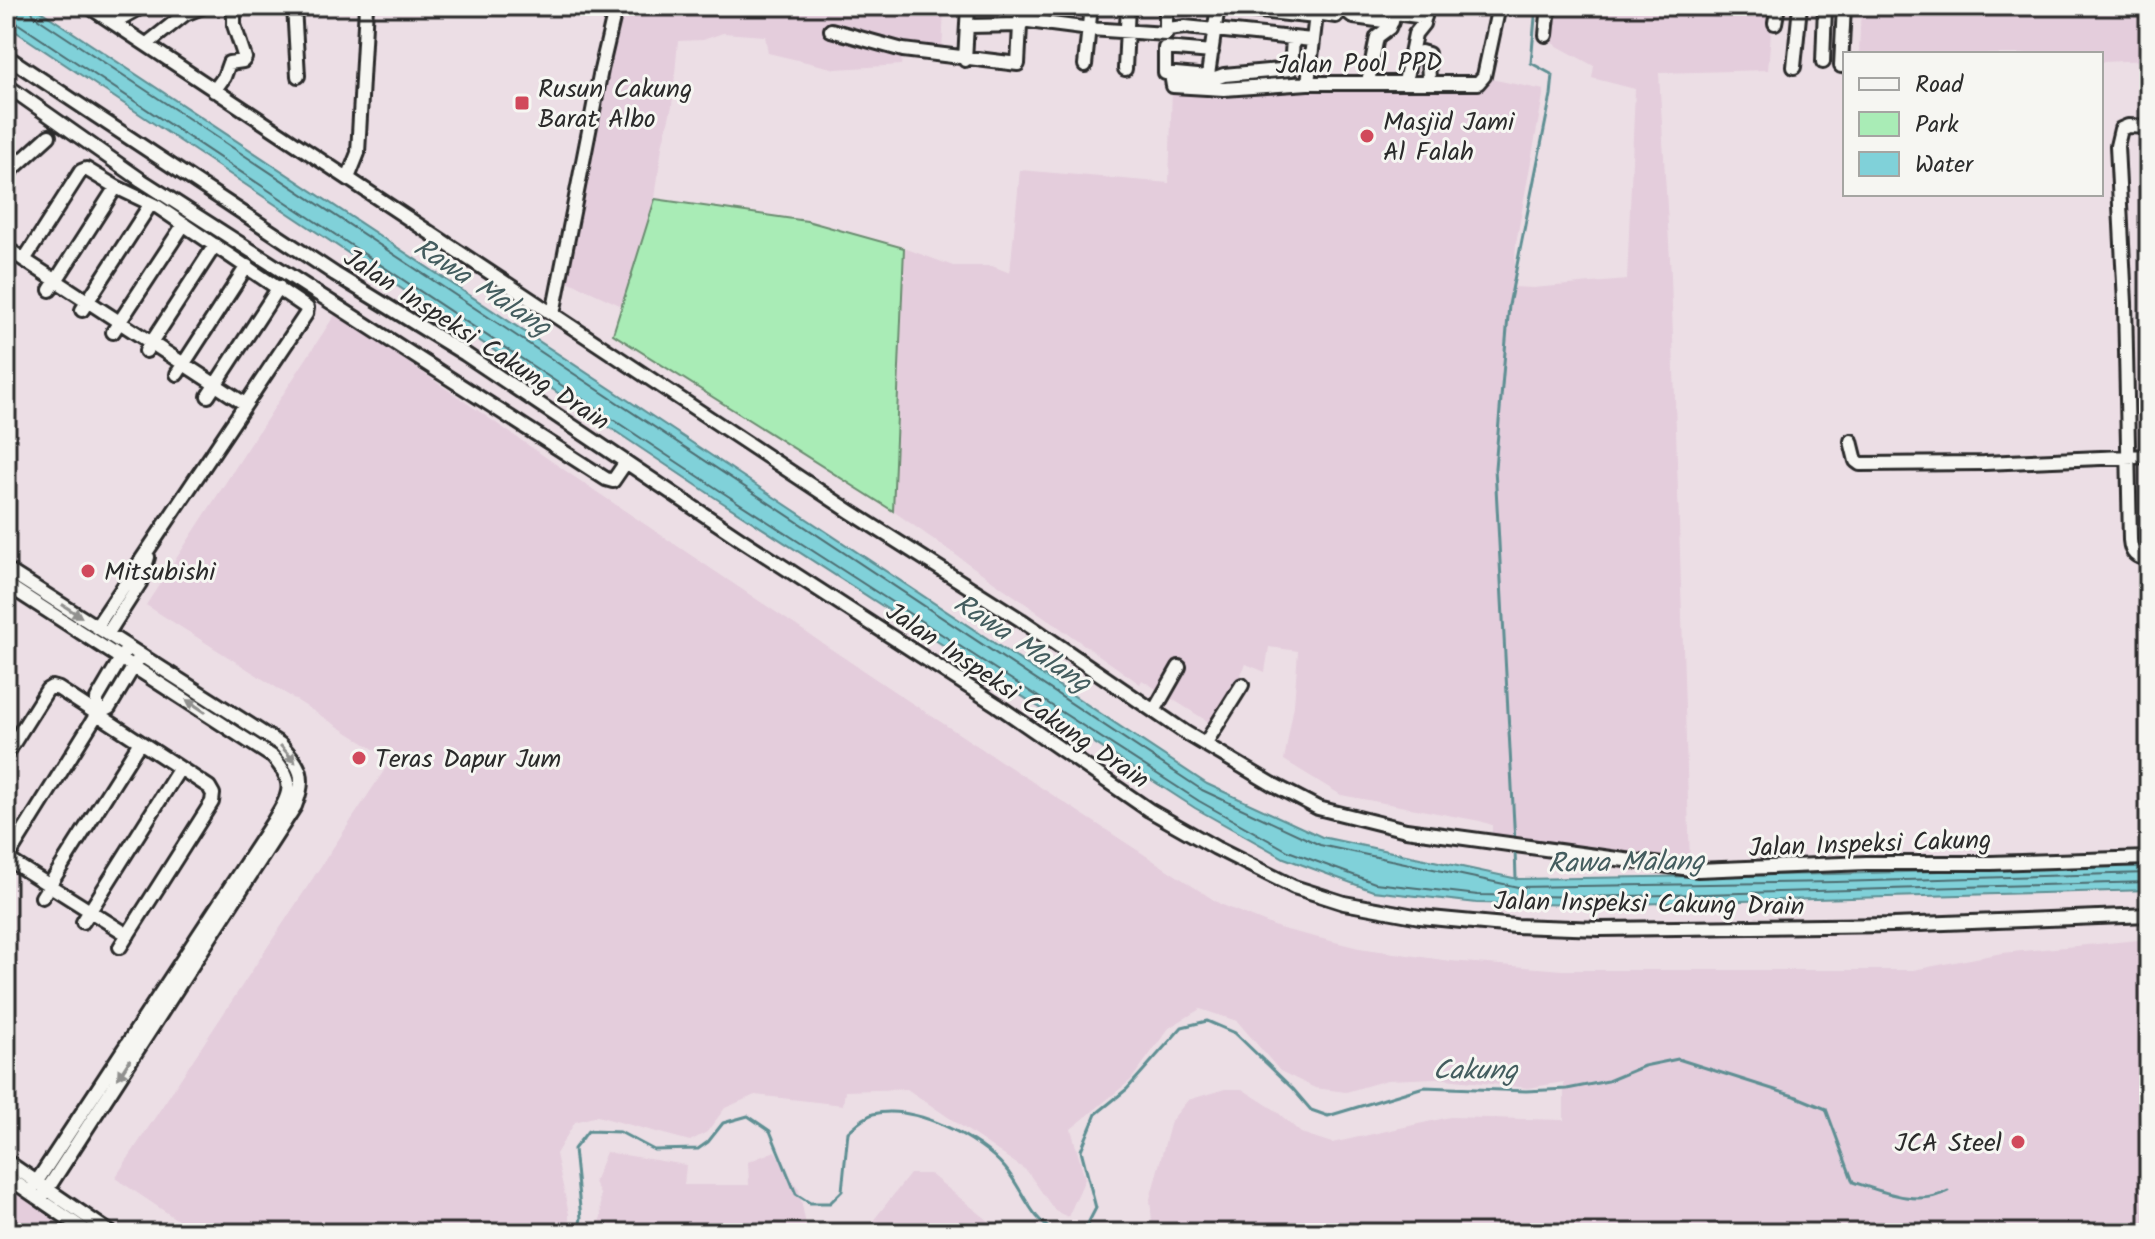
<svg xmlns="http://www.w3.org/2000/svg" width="2155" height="1239" viewBox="0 0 2155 1239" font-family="Kalam,sans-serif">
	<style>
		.built { fill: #e4cddc }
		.green { fill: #a9ecb6; stroke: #6a8c70; stroke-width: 2 }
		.water { fill: #80d1d9; stroke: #5e8f93; stroke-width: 2 }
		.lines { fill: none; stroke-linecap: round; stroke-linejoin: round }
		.shore { stroke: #4d6d71; stroke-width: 2 }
		.stream { stroke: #5e8f93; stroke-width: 3 }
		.minor-casing { stroke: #2b2b2b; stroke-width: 18 }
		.minor { stroke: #f6f6f2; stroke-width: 12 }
		.oneway { fill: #90908e }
		.poi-dot { fill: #d1495b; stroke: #f6f6f2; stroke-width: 3 }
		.labels { text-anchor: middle; stroke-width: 6; stroke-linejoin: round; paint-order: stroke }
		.street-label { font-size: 26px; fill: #2b2b2b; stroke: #f6f6f2 }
		.poi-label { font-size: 26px; fill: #2b2b2b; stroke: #f6f6f2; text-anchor: start }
		.water-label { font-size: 28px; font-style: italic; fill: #445d5f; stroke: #f6f6f2 }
	</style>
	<rect width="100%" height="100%" fill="#ecdee5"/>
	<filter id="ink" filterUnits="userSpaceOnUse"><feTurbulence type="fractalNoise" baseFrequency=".0125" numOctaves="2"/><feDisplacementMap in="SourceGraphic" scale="16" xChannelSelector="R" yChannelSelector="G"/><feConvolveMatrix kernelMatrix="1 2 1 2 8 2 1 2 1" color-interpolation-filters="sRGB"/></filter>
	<g filter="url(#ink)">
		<!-- built -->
		<path class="built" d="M622 6H944L942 54 903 49 901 65 836 69 768 53 765 36 723 33 703 40 678 41 672 106 662 146 655 199 622 306 561 278Z
			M1541 6H1773L1768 70 1659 73 1671 276 1690 863 1492 836V825L1480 821 1341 795 1284 760 1294 705 1298 651 1269 647 1265 672 1246 664 1215 726 1142 680 1140 684 893 511 904 248 953 266H992L1010 273 1020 170 1169 183 1172 87 1369 74 1491 79 1544 90 1516 243 1514 287 1533 288 1627 280 1635 89 1592 78 1594 66 1539 36Z
			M1861 6H2149V60L2101 62V54H1859Z
			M336 313 576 478 904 698 1220 904 1279 928 1359 948 1450 961 1563 970H1913L2002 953 2149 939V1233H1148L1152 1222 1150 1199 1171 1121 1188 1100 1225 1089H1242L1275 1110 1301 1133 1332 1143 1450 1117 1564 1120V1082L1528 1088 1436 1078 1387 1080 1346 1092 1315 1088 1280 1071 1237 1021 1200 1009 1169 1028 1131 1080 1071 1129 1085 1179 1068 1217 1055 1211 1027 1171 907 1089 845 1091 843 1105 755 1095 725 1108 707 1132 690 1141 597 1116 575 1122 556 1154 569 1214V1233H197L115 1178 391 760 146 605Z
			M775 1151 799 1190 807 1230 815 1233H594L601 1217 600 1194 594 1182 606 1152 686 1165 684 1185H749L748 1162Z
			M910 1174H930L1004 1233H859L865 1231Z
			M6 1186 32 1204 75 1233H6Z"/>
		<!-- green -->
		<path class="green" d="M655 199 807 221 904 248 893 511 613 334Z"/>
		<!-- water -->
		<path class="water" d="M6 6H33L1207 784 1322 837 1518 879 1836 874 2149 865V890L1590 905 1477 903 1373 891 1284 858 1195 808 717 499 6 25Z"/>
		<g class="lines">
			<!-- shore -->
			<path class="shore" d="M30 6 34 16 1202 790 1320 845 1518 887 1836 882 2149 873
				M6 19 14 21 722 492 1199 801 1288 851 1375 883 1478 895 1590 897 2149 882"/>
			<!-- stream -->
			<path class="stream" d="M1515 843 1495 468 1509 305 1551 95 1553 75 1531 63 1536 6
				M1515 850 1516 879
				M578 1233 581 1218 574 1149 588 1131 620 1132 654 1150 698 1149 708 1142 723 1123 748 1116 770 1131 796 1194 810 1203H830L842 1191 848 1132C855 1126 864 1117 873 1114 913 1104 979 1137 1005 1168 1023 1189 1031 1222 1058 1233
				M1078 1233 1084 1231 1096 1208 1081 1150 1096 1114 1127 1089 1182 1027 1207 1021 1235 1033 1293 1089 1311 1110 1328 1116 1424 1087 1526 1091 1567 1089 1608 1081 1644 1066 1678 1059 1797 1097 1826 1109 1853 1182C1883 1192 1919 1207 1948 1191"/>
			<!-- minor casing -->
			<g class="minor-casing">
				<path id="minor" d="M88 6 851 512 1021 620 1186 733 1272 784 1318 808 1406 830 1698 870 1866 863H1991L2149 858
					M294 6 298 76
					M1213 6 1316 17
					M1350 6 1349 13 1354 17 1392 22
					M1316 13 1336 16 1339 6
					M1021 20 1090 29 1166 34V6
					M114 22 143 6
					M1775 23 1778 6
					M968 26 1021 25
					M1167 29 1185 27 1312 40
					M831 30 903 50 1018 64 1021 6
					M1546 35 1549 6
					M147 44 185 14 205 6
					M1421 52 1428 54 1429 83
					M6 56 335 274 465 354 742 540 997 705 1149 810 1216 848 1294 887 1344 903 1420 917 1515 926 1601 929 1893 925 2149 915
					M965 60 968 6
					M1823 62 1825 6
					M1085 65 1091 6
					M1841 66 1844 6
					M1794 67 1800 6
					M1125 69 1128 6
					M1171 74 1173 86 1224 89 1308 83H1478L1484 76 1499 6
					M1208 77 1165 73V48L1212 52
					M1207 81 1224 75 1291 69 1293 39
					M1207 82 1218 6
					M1368 82 1377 37 1389 28 1395 13 1425 17
					M1405 82 1415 34 1423 24 1427 6
					M1308 83 1317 6
					M6 85 141 180 606 479 613 481 626 462
					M214 91 224 77 229 63 243 61 245 58 234 25V6
					M2149 127 2128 126 2121 129 2117 146 2125 303 2130 540C2131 553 2136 558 2149 559
					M6 175 49 136
					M348 178 358 153 366 6
					M6 248 245 404
					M24 260 81 171 86 169 116 187 158 207 307 308 306 314 97 626
					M50 290 116 187
					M82 310 150 205
					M553 314 601 70 616 6
					M113 332 184 224
					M146 351 215 245
					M177 374 247 266
					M208 396 279 287
					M1851 441 1856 461 1860 464 1984 463 2149 456
					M6 569 280 744C301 767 307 776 295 806L41 1199
					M6 584 273 757C297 784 290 794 273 822L30 1192
					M108 633 140 583 148 557
					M1154 711 1179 667
					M97 714 109 708 137 661
					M1205 744 1242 685
					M6 755 47 690 52 687 59 689 209 787 213 794 212 802 120 947
					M6 858 128 935
					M6 860 97 714V699L124 653
					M42 897 140 742
					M83 922 180 768
					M6 1161 111 1233
					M6 1176 89 1233"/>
			</g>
			<!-- minor -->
			<use href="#minor" class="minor"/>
		</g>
		<!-- one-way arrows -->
		<defs><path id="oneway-solid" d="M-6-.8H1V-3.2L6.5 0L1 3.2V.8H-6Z" transform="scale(2)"/></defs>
		<g class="oneway">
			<use href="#oneway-solid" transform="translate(72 611) rotate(33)"/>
			<use href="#oneway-solid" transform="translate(196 706) rotate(-147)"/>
			<use href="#oneway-solid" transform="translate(288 754) rotate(49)"/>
			<use href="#oneway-solid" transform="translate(124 1069) rotate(123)"/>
		</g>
	</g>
	<!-- markers -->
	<g class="poi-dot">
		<rect x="514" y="95" width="16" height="16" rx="4"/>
		<circle cx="1367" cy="136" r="8"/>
		<circle cx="88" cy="571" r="8"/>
		<circle cx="359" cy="758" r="8"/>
		<circle cx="2018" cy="1142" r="8"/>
	</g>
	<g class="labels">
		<!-- street labels -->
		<g class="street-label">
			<text transform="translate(1359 63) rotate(-1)" y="9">Jalan Pool PPD</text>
			<text transform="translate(477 339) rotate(33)" y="9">Jalan Inspeksi Cakung Drain</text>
			<text transform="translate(1018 695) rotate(34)" y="9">Jalan Inspeksi Cakung Drain</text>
			<text transform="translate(1870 843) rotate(-2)" y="9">Jalan Inspeksi Cakung</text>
			<text transform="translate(1649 903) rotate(1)" y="9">Jalan Inspeksi Cakung Drain</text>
		</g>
		<!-- poi labels -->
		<g class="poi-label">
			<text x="538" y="97">Rusun Cakung<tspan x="538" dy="30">Barat Albo</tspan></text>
			<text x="1383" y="130">Masjid Jami<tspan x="1383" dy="30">Al Falah</tspan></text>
			<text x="104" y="580">Mitsubishi</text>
			<text x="375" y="767">Teras Dapur Jum</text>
			<text x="2002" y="1151" text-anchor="end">JCA Steel</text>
		</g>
		<!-- water labels -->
		<g class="water-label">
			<text transform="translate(483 286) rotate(33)" y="10">Rawa Malang</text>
			<text transform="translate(1023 642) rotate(33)" y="10">Rawa Malang</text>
			<text transform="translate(1626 861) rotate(-1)" y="10">Rawa Malang</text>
			<text x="1475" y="1079">Cakung</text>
		</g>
	</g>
	<!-- margin -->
	<rect width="2155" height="1239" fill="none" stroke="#f6f6f2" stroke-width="32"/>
	<rect x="16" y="16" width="2123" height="1207" fill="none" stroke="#2b2b2b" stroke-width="3" filter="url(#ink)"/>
	<!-- legend -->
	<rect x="1843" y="52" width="260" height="144" fill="#f6f6f2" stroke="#a5a5a2" stroke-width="2"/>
	<rect x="1859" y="78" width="40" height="12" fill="#f6f6f2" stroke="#a5a5a2" stroke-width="2"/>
	<text x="1915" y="92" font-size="24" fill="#2b2b2b">Road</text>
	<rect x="1859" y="112" width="40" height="24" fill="#a9ecb6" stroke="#a5a5a2" stroke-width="2"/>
	<text x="1915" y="132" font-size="24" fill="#2b2b2b">Park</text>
	<rect x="1859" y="152" width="40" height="24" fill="#80d1d9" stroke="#a5a5a2" stroke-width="2"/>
	<text x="1915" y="172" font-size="24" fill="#2b2b2b">Water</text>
</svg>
